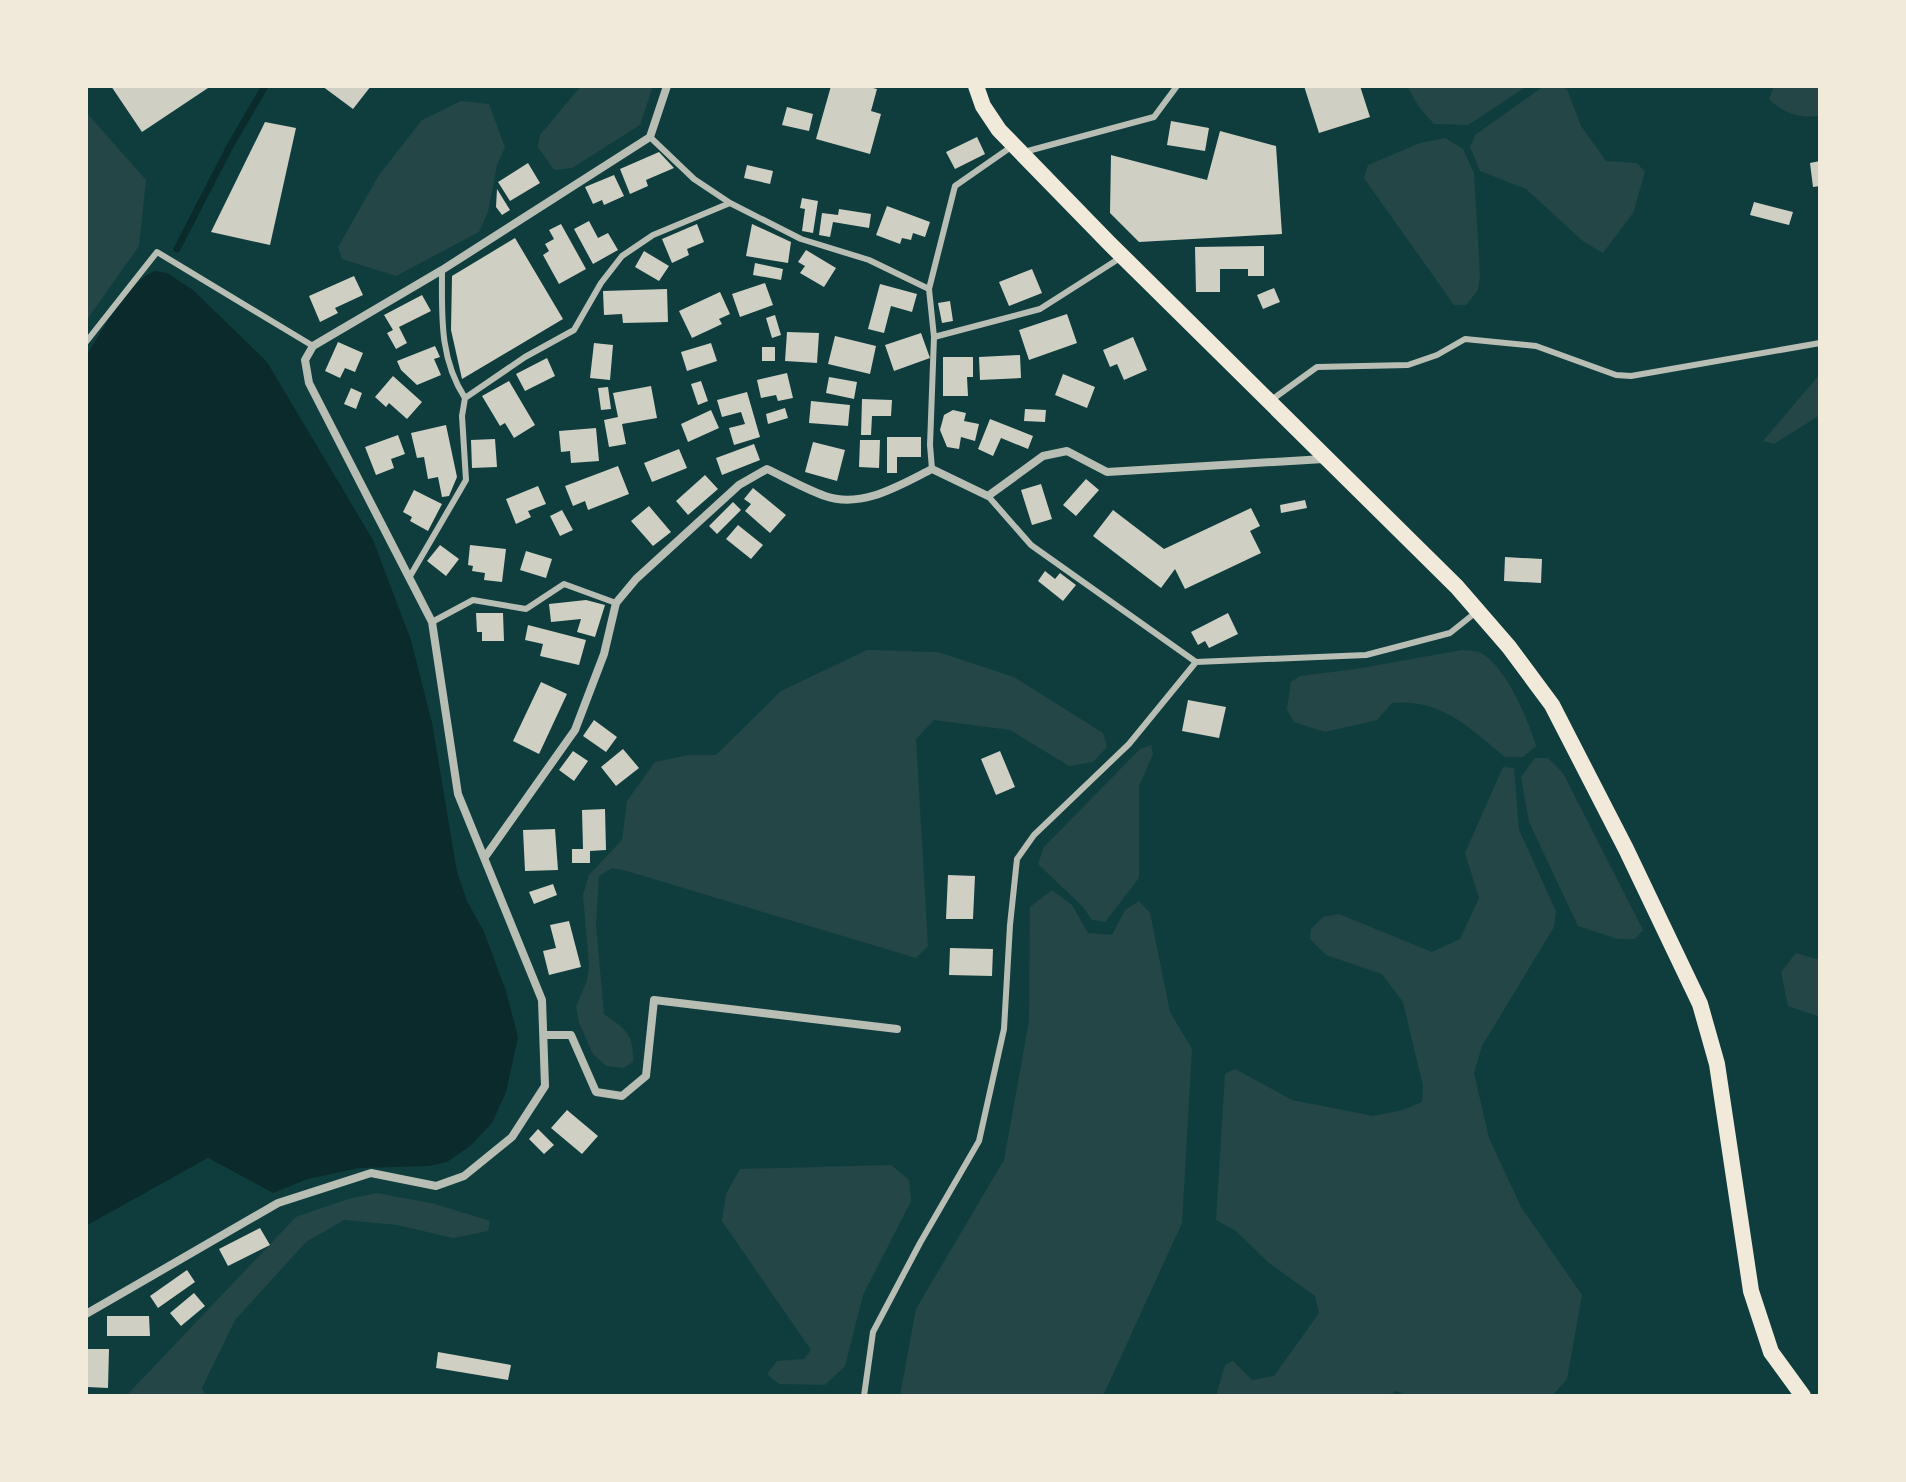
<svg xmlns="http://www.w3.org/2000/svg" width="1906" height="1482" viewBox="0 0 1906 1482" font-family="'Space Grotesk',sans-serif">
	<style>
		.green { fill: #244646 }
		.water { fill: #0a2a2b }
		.pier { fill: #0f3d3e }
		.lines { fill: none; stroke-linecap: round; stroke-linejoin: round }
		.stream { stroke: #0a2a2b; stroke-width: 7 }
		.building { fill: #cfcfc3 }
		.service { stroke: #b8beb3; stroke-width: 6 }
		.minor { stroke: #b8beb3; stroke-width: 8 }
		.secondary { stroke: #f1e9da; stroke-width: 16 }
	</style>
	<rect width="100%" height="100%" fill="#0f3d3e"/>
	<!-- green -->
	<path class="green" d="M581 86H653L640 125 572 168 554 170 538 147 540 135Z
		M1407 86H1527L1468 125 1434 124 1419 107Z
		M1544 86H1561L1567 89 1581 126 1606 161 1637 163 1645 172 1633 213 1603 253 1584 242 1526 189 1480 171 1470 147 1475 135Z
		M1774 86H1820V116C1800 119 1783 113 1769 99Z
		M461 101 489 104 505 147 497 165 488 212 479 232 396 276 342 259 338 247 379 175 422 120Z
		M86 112 146 180 139 246 86 321Z
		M1445 138 1463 149 1474 173 1480 275 1478 290 1466 305H1454L1364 178 1368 165 1420 143Z
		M1820 374V415L1774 444 1763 441Z
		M867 650 938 652 1014 677 1103 733 1107 747 1093 762 1069 766 1010 730 934 720 916 739 928 946 916 958 627 871 612 868 599 876 596 925 604 1014C625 1029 634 1033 633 1062L623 1068 606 1066 593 1054 579 1023 576 1006 587 981 589 965 583 895 589 875 622 840 627 801 655 762 688 755H716L781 691Z
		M1462 650C1468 651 1476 650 1481 653 1506 667 1528 719 1536 746L1523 757H1505C1470 728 1441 698 1392 703L1377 720 1325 732 1294 722 1287 709 1291 682 1300 676 1356 669Z
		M1151 745 1153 754 1139 786V878L1105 922 1092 920 1083 907 1038 864 1044 847 1140 749Z
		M1535 758H1548L1563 773 1643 930 1635 939H1618L1578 926 1529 822 1521 777Z
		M1503 767 1514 768 1519 830 1556 911 1554 927 1482 1046 1474 1073 1489 1138 1521 1207 1582 1295 1567 1379 1552 1396H1409L1396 1391 1389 1396H1216L1225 1365 1233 1361 1252 1380 1274 1376 1319 1313 1315 1296 1269 1263 1236 1231 1216 1220 1225 1074 1235 1069 1292 1100 1373 1116 1403 1110 1422 1102 1423 1086 1403 1002 1382 974 1326 955 1310 939 1311 929 1323 917 1339 914 1432 952 1460 939 1479 898 1465 853Z
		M1052 890 1072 905 1088 933 1112 935 1125 910 1139 901 1150 913 1170 1012 1192 1049 1182 1223 1103 1396H900L916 1309 1004 1160 1029 1021 1030 907Z
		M1796 953 1820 960V1017L1788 1006 1781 972Z
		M891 1165 909 1180 911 1201 863 1295 845 1366 825 1385 779 1384 767 1374 777 1361 804 1359 811 1350 722 1221 726 1194 740 1169Z
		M377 1193 435 1204 490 1221 488 1231 453 1238 397 1225 344 1220 306 1242 235 1320 202 1388 206 1396H126L296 1217 348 1199Z"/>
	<!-- water -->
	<path class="water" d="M154 271 167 273 193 290 267 362 373 540 411 640 432 723 457 872 467 901 484 932 506 991 518 1037 506 1092 492 1123 470 1146 447 1162 429 1166 359 1168 308 1179 273 1193 208 1158 86 1226V356C105 327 123 287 154 271Z"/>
	<!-- pier -->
	<path class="pier" d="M208 1158 273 1193V1196L208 1162 86 1230V1226Z"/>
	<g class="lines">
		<!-- stream -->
		<path class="stream" d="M177 249 229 148 265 86"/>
	</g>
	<!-- building -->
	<path class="building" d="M111 86H211L142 132Z
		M322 86H371L353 109Z
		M831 86H865L877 89 871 111 881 114 870 154 816 139Z
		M1304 86H1360L1370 117 1319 133Z
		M787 107 813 114 809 131 782 125Z
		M1171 121 1209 128 1205 151 1167 145Z
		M265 122 296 128 270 245 211 232Z
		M1220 131 1276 146 1282 234 1139 242 1110 213 1111 155 1207 180Z
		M977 137 985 154 955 169 946 152Z
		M659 152 674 168 646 180 648 186 630 194 620 169Z
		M1820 161V186L1813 187 1810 163Z
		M528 163 540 183 510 201 498 182Z
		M747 165 773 171 770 184 744 178Z
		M614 175 624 196 604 205 602 200 593 204 585 187Z
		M497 189 510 210 502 215 496 207Z
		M802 198 818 201 813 233 802 231 805 209 800 208Z
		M1754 202 1793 212 1789 225 1750 215Z
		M887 206 930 222 925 237 913 233 911 240 902 238 900 244 876 235Z
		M839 209 871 214 869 228 833 222 830 237 819 235 822 213 838 215Z
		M589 221 598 238 608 233 618 250 593 264 574 229Z
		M561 224 586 269 559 284 543 255 549 251 545 244 554 239 549 230Z
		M697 224 704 242 687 249 689 255 672 263 662 239Z
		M752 224 791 242 788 263 746 256Z
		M515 238 563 319 462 379 451 330 452 276Z
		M1264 246V276H1248V269H1220V292H1196L1195 247Z
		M806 250 836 268 824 287 800 273 805 266 798 262Z
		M644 251 669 266 659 281 635 267Z
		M755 263 783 269 781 280 753 275Z
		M1032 269 1042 293 1009 306 999 282Z
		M354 276 363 295 335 308 338 313 320 322 309 296Z
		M765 283 773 305 740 317 732 294Z
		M880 284 917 294 912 312 891 306 884 333 868 329Z
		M1274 288 1280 302 1263 309 1257 295Z
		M667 289 668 322 623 323 622 314 604 315 603 291Z
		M720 292 730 314 719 319 722 324 692 338 679 311Z
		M422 295 431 311 399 327 407 343 396 349 387 333 393 330 384 315Z
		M950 301 953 321 942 323 938 303Z
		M1067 314 1077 343 1029 360 1019 330Z
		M775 315 781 335 772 338 766 318Z
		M787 332 819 333 817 363 785 361Z
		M921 333 930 358 894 371 885 345Z
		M835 336 876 346 870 374 828 364Z
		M1133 337 1147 370 1124 380 1117 364 1110 367 1103 350Z
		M338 342 363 353 355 372 345 368 340 378 325 371Z
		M594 343 613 345 610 380 590 378Z
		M711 343 717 361 687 371 681 352Z
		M435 346 440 357 434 359 441 375 417 385 401 370 397 361Z
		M762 347H775V361H762Z
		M1020 355 1021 378 980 380 979 357Z
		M943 357H973V377H967L968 396H943Z
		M547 358 555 376 525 391 516 374Z
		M787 373 793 398 778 401 776 395 761 398 757 380Z
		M1063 374 1095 387 1087 408 1055 395Z
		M393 376 422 402 407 419 389 403 386 407 375 397Z
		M829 377 857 382 854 399 826 393Z
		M509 381 535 425 514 438 505 423 500 426 482 396Z
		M701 381 708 401 698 405 691 384Z
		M651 386 657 418 622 424 626 444 609 447 604 420 618 417 613 393Z
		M608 387 611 409 601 410 598 388Z
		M351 388 362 393 356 409 344 404Z
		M747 392 760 437 734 445 729 428 745 424 741 412 722 417 717 400Z
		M862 399 892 400 891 416H872L871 435H861Z
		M811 401 850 405 848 426 809 423Z
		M785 408 788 418 768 424 766 414Z
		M1025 409 1046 410 1045 422 1024 421Z
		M711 410 719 428 688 442 681 424Z
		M953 410 966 413 964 421 979 424 975 441 961 437 959 449 947 447 940 430 944 415Z
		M990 419 1033 436 1028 449 1001 438 993 456 978 449Z
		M446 425 457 477 449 496 442 497 438 477 428 479 424 457 417 458 411 433Z
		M596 428 599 461 571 463 570 451 561 452 559 431Z
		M398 435 405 454 391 459 394 468 376 475 365 447Z
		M887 437H921V457H897V473H887Z
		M495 439 497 467 472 468 471 440Z
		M860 440H880L879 468 859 467Z
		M813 442 845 450 837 481 805 472Z
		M754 444 760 460 722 475 716 458Z
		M679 449 687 468 652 482 644 463Z
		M618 466 629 494 588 510 585 501 573 506 565 486Z
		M705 475 718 489 688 515 676 501Z
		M1086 479 1099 490 1076 516 1063 505Z
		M1041 484 1052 519 1032 525 1021 490Z
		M538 486 546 504 528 511 531 517 516 524 506 499Z
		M753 488 786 515 770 533 745 511 751 504 744 499Z
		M414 490 442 504 428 531 410 521 412 517 403 512Z
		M1305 500 1307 508 1281 513 1280 505Z
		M733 502 741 510 717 534 709 526Z
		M649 506 671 532 653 546 631 521Z
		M1251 508 1260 526 1250 531 1261 553 1185 589 1175 569 1161 588 1093 536 1113 510 1164 549Z
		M562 510 573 530 560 536 550 516Z
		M738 525 763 545 751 559 726 539Z
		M440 545 459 559 446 576 427 561Z
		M470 545 506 549 502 582 484 580 485 573 472 571 473 566 468 565Z
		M526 551 552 559 546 578 520 570Z
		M1505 557 1542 559 1541 583 1504 581Z
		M1045 571 1055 579 1060 573 1076 585 1063 601 1038 581Z
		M586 600 605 605 595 637 577 632 581 619 551 622 549 604Z
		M476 613H503L504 641H482V632H477Z
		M1228 613 1238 634 1209 648 1205 641 1198 645 1191 632Z
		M528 625 586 640 579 665 540 656 543 644 525 640Z
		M541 682 567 694 539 754 513 741Z
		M1188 700 1226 707 1219 738 1182 731Z
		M594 720 617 737 606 752 583 736Z
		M623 749 639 768 616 786 601 767Z
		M573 751 588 761 574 781 559 770Z
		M1000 751 1015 787 996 795 981 759Z
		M605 809 606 850 590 851V863H572V849H583L582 810Z
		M555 829 558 870 525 871 523 830Z
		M948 875 975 876 973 919H946Z
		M553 884 557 895 534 904 529 892Z
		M569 921 581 967 549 975 543 951 556 948 550 925Z
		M950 948 993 949 992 976 949 975Z
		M567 1110 598 1136 582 1154 551 1128Z
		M538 1129 554 1145 544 1154 529 1139Z
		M260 1228 270 1245 228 1266 219 1249Z
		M187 1270 195 1282 158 1308 150 1296Z
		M194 1293 205 1306 181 1326 170 1313Z
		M107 1316H149L150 1336H107Z
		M87 1349H109L108 1388 87 1387Z
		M438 1352 511 1365 508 1380 436 1368Z"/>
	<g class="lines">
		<!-- service -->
		<path class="service" d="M650 137 694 179 730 203
			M1024 152 1154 117 1177 86
			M442 270C442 315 439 358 465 398
			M929 289 934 337 930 445 932 469
			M934 337 1040 309 1120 258
			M86 342 157 252 313 346
			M1270 401 1317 367 1408 365 1437 355 1465 339 1536 346 1616 375 1631 376 1820 343
			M988 496 1031 545 1196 662
			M409 578 466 480 462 416 465 398 525 357 574 330 601 283 622 256 653 235 730 203 801 239 869 260 929 289 955 186 1011 147
			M432 622 473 600 526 609 564 584 616 603
			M864 1396 873 1332 920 1243 979 1141 1004 1029 1010 925 1017 859 1034 835 1129 744 1196 662 1366 655 1450 633 1475 613"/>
		<!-- minor -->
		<path class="minor" d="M485 857 575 730 604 654 616 603 636 579 739 485 767 469C786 478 805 489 825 496 862 509 900 485 932 469L988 496 1043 456 1067 451 1107 472 1324 459
			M544 1035H571L596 1092 622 1096 646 1076 654 1000 897 1029
			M86 1314 278 1203 371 1173 436 1186 464 1176 512 1137 545 1086 542 1000 458 794 432 622 309 383 305 360 313 346 442 270 650 137 667 86"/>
		<!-- secondary -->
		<path class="secondary" d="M976 86 983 106 999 130 1109 243 1457 587 1509 647 1552 705 1626 849 1700 1004 1717 1064 1751 1291 1771 1352 1803 1396"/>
	</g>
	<!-- border -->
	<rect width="1906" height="1482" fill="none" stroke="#f1e9da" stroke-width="176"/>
</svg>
